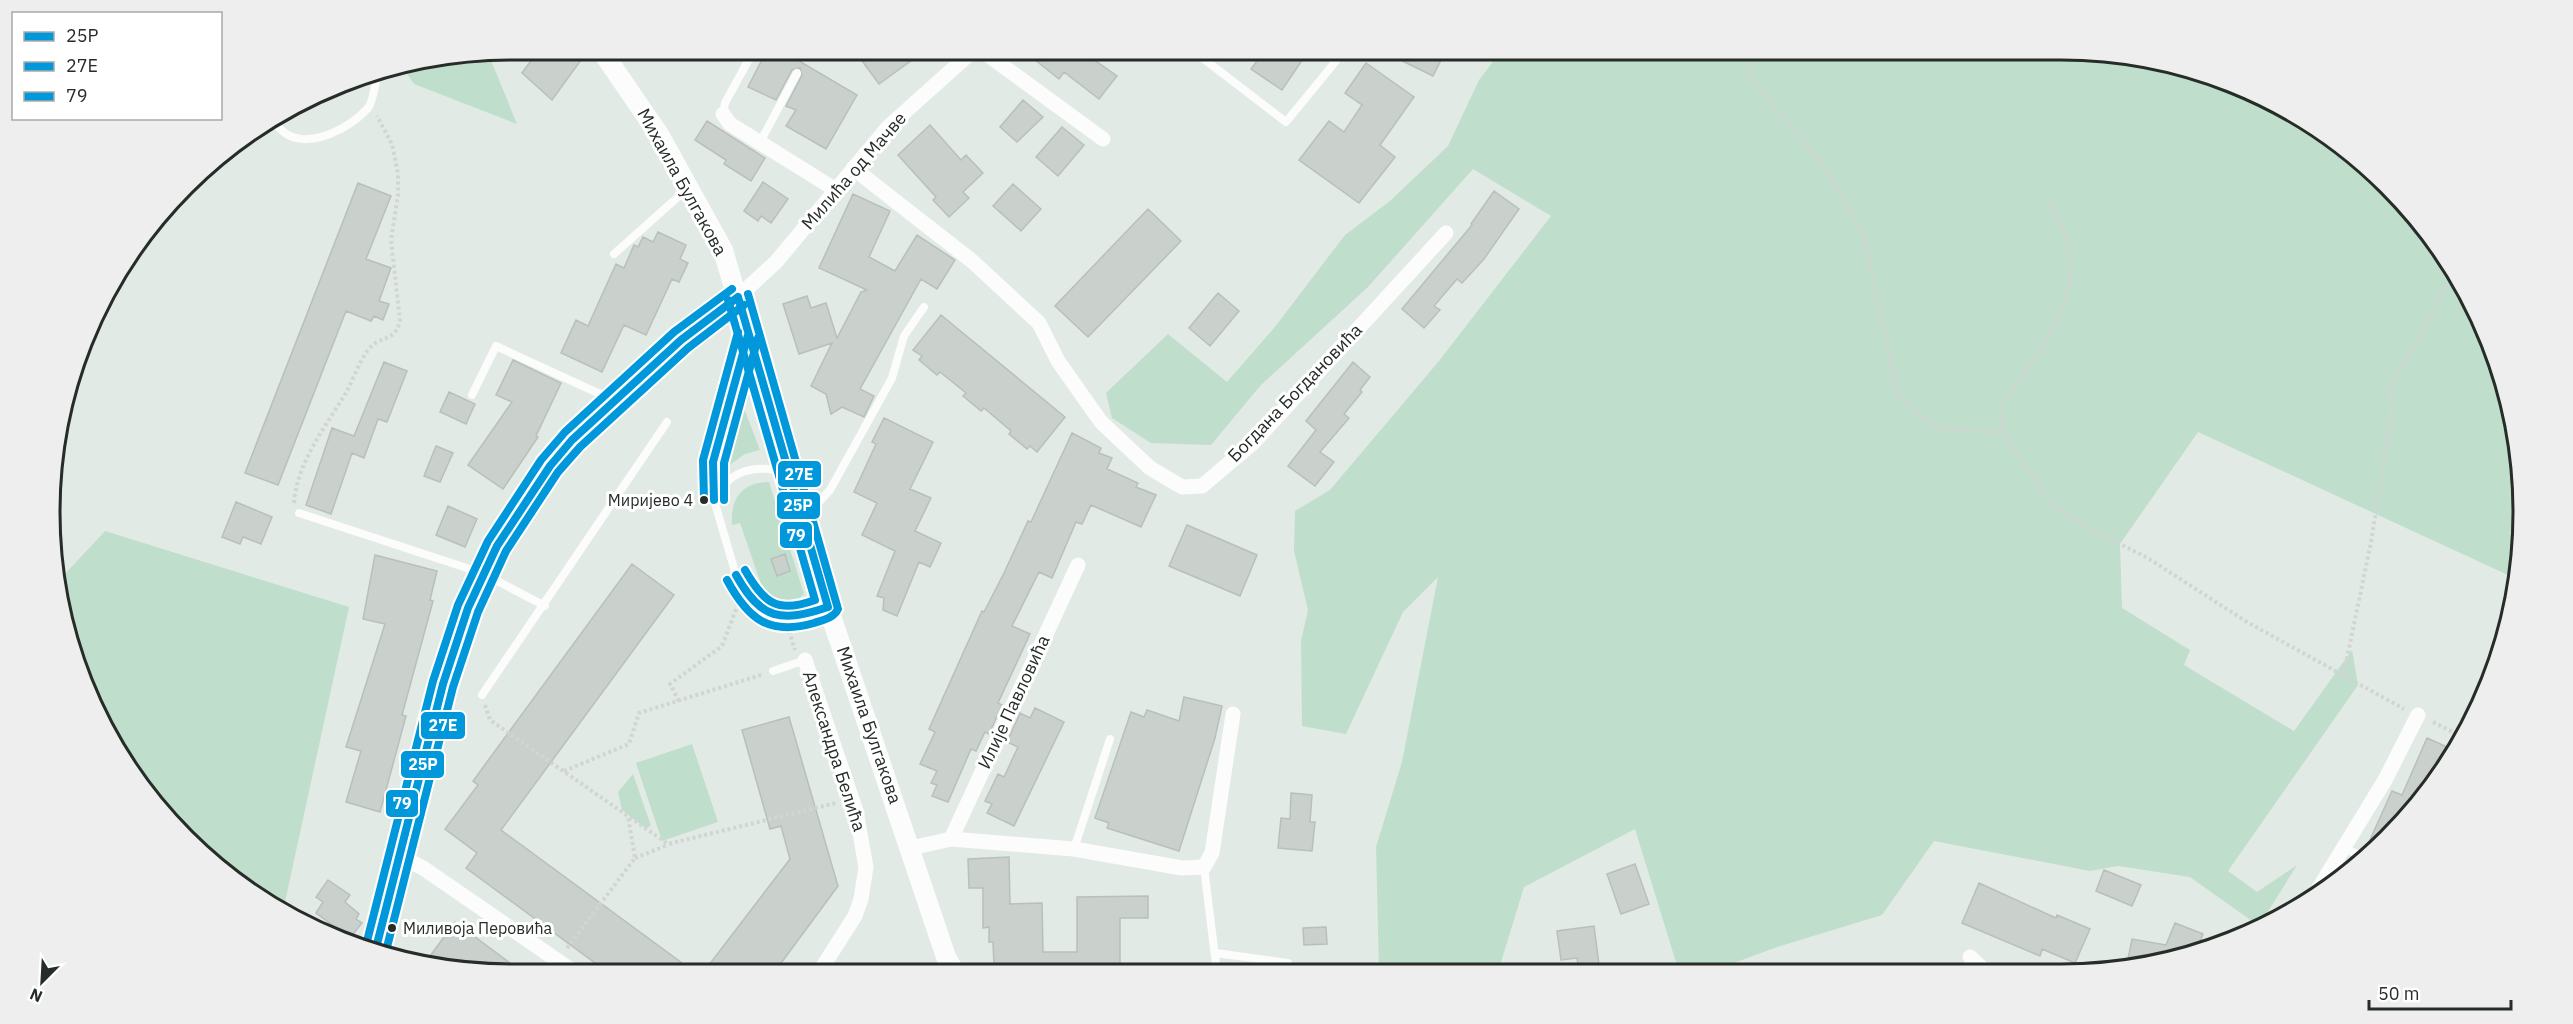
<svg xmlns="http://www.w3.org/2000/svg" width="2573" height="1024" viewBox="0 0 2573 1024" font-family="'IBM Plex Sans',sans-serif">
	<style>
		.green { fill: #c0decc }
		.building { fill: #cad1cd; stroke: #b9bfbb; stroke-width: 1.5 }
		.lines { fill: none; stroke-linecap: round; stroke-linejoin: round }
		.path { stroke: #d2d5d3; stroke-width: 4; stroke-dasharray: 3 3; stroke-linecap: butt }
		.service { stroke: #fbfcfb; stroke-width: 8 }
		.minor { stroke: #fbfcfb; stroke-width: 15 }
		.tertiary { stroke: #fbfcfb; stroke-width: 20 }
		.bus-1-casing { stroke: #fff; stroke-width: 12 }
		.bus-2-casing { stroke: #fff; stroke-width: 12 }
		.bus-3-casing { stroke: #fff; stroke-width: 12 }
		.bus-1 { stroke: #0098da; stroke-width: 8 }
		.bus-2 { stroke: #0098da; stroke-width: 8 }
		.bus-3 { stroke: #0098da; stroke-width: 8 }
		.bus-dot { fill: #262c28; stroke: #fff; stroke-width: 2 }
		.labels { text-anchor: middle; stroke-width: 6; stroke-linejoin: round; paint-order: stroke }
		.bus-label { font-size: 16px; fill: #262c28; stroke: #fff; text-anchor: end }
		.street-label { font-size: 18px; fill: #262c28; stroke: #fff }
		.rim { fill: none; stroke: #262c28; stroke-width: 3 }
		.line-badge { stroke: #fff; stroke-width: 2 }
		.badge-label { font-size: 16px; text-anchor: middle; font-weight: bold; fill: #fff }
	</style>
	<rect width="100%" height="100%" fill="#e2eae5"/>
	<!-- green -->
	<path class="green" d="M1502 50H2061L2181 65 2266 97 2343 145 2409 207 2462 281 2499 364 2520 452 2522 543 2513 598 2508 575 2198 432 2120 544 2122 608 2190 650 2184 665 2294 731 2352 650 2358 685 2228 871 2257 892 2297 865 2259 926 2190 877 2118 866 2090 871 1934 841 1882 915 1777 947 1710 972H1679L1635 829 1524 887 1498 972H1379L1376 847 1402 762 1438 577 1403 612 1346 734 1302 726 1301 641 1308 610 1294 551 1295 511 1330 490 1439 361 1551 216 1473 169 1368 287 1260 386 1211 445 1151 443 1112 418 1106 393 1168 334 1227 382 1274 328 1345 235 1390 201 1448 146 1479 80Z
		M488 53 517 124 414 84 403 68Z
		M742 403 760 450 745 454 728 466Z
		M769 482 804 594C789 609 776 606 759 598L752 587 761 584 740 523 732 525C730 499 742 482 769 482Z
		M105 531 349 607 285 902 281 910 231 879 127 769 85 689 58 603 57 568 65 574Z
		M692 744 718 822 662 841 636 763Z
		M633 774 651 826 645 828 622 810 618 792Z"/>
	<!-- building -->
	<path class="building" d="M539 50H576L584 56 552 100 522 73Z
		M767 50H804L799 61 857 95 826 149 786 126 796 110 786 106 802 75 800 68 792 70 776 100 748 87Z
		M854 50H926L879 84Z
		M1043 50H1080L1117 76 1099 99 1064 72 1059 79 1035 60Z
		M1265 50H1309L1282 90 1251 69Z
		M1380 50H1446L1433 76Z
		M1366 63 1414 97 1380 145 1395 157 1359 203 1299 160 1329 121 1344 132 1362 105 1345 93Z
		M1023 100 1043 117 1017 142 1000 127Z
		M707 121 765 158 751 181 724 164 726 160 695 140Z
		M930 125 961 160 966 155 983 173 963 192 969 198 949 217 933 200 936 197 898 155Z
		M1062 127 1084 145 1058 176 1036 157Z
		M763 182 788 199 771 223 761 216 758 221 744 211Z
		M358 183 391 196 366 259 391 268 379 301 389 304 383 320 374 316 371 321 346 311 278 485 245 473Z
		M1013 184 1041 209 1021 231 993 206Z
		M1494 191 1519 209 1484 259 1462 283 1457 279 1434 306 1440 310 1424 328 1402 309 1472 225 1471 224Z
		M853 194 890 211 869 257 895 271 917 235 955 260 937 289 921 279 860 389 874 396 864 417 842 407 831 414 826 394 811 386 832 343 799 354 783 304 807 296 811 308 826 303 837 338 861 292 867 290 819 268Z
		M1148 209 1181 241 1088 337 1055 306Z
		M658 232 686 245 680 259 688 263 679 282 672 279 646 335 624 325 602 372 561 353 576 320 588 326 616 264 624 268 634 245 638 247 643 237 653 242Z
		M1218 293 1239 311 1210 346 1189 328Z
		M941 315 1065 417 1037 452 1030 446 1027 449 1009 434 1011 431 984 408 981 411 963 396 966 393 940 372 937 375 919 360 922 356 913 350Z
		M513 360 561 383 536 436 538 437 503 489 468 465 512 402 496 395Z
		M384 362 407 371 387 422 378 419 364 458 352 453 331 514 306 505 332 428 354 436Z
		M1353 362 1370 377 1360 390 1362 392 1344 414 1349 418 1320 452 1334 462 1315 486 1288 466 1316 430 1306 421Z
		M449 392 475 404 466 424 440 412Z
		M884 418 933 442 910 489 931 498 915 531 941 543 930 567 919 562 897 616 883 610 884 598 877 596 895 551 862 535 877 503 854 492 876 444 872 442Z
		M1072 433 1101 448 1099 453 1112 458 1107 469 1138 483 1136 487 1156 495 1141 527 1091 505 1082 524 1076 522 1052 578 1039 572 1012 626 1030 634 998 703 1002 705 989 734 985 732 976 751 971 749 948 802 932 796 937 785 931 783 937 771 920 764 935 732 929 729 982 611 984 612 1004 573 1028 521 1031 522Z
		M436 446 453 453 440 482 424 476Z
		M236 502 272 517 261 544 243 537 240 544 222 537Z
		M448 506 477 519 465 547 436 535Z
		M1187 525 1257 555 1240 596 1169 566Z
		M785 554 790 571 777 576 771 559Z
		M375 555 437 571 430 600 433 601 402 715 406 716 380 812 346 802 361 751 346 747 385 624 363 619Z
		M632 564 674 595 501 830 697 974H610L466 868 477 853 445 829 478 785 473 781Z
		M1184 697 1222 706 1215 738 1179 851 1107 828 1109 823 1095 818 1131 712 1144 717 1147 710 1179 721Z
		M1035 708 1064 722 1014 826 987 813 992 804 985 801 998 774 1004 777 1018 747 1007 742 1020 713 1030 718Z
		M789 717 838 886 773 974H702L790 859 781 826 770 829 742 730Z
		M2427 738 2456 751 2371 854 2365 851 2392 791 2402 795Z
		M1291 793 1312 795 1310 822H1315L1312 851 1278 848 1281 818 1290 819Z
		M1009 857 1010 904 1042 903 1043 952H1077V897L1148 896V918H1120V973H1077V967L1034 968V964L994 965 993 942H989V927L983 928V888H969L968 859Z
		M1635 864 1649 904 1621 914 1607 874Z
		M2104 870 2141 885 2132 906 2096 891Z
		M328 880 350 895 345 902 359 914 356 919 362 923 350 938 316 913 323 902 316 897Z
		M1979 883 2056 918 2057 915 2090 929 2075 963 2042 949 2040 956 1962 923Z
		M455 922 525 974 425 963Z
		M2175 923 2203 934 2198 947 2126 969 2132 939 2166 945Z
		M1594 926 1600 972H1579L1577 958 1561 960 1557 931Z
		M1326 927 1327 944 1304 945 1303 928Z"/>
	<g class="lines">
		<!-- path -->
		<path class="path" d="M1752 50 1749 76 1823 165 1862 230 1899 398 1934 428 2003 432
			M2050 204C2056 215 2062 226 2066 238 2086 299 2036 356 2004 402L2000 412 2003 432 2049 501 2074 521 2146 557 2247 622 2404 709
			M294 503C297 461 327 425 347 391 354 378 359 362 368 350 380 334 394 344 400 321L391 240 398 195V174L392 144 377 116
			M789 631 795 650
			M2343 677 2371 542 2391 417 2390 389 2450 280 2452 267
			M2489 677 2490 666 2497 658
			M679 701 670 684 722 646 738 604
			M485 705 490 720 668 844 836 803
			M2433 722 2464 738
			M564 771 629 744 639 713 764 674
			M635 858 668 845
			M567 948 635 858 628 817"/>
		<!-- service -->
		<path class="service" d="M1192 50 1286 122 1345 50
			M723 114 725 103 754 50
			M270 119C276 124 281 131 288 135 313 148 351 127 368 108 374 100 375 82 378 72
			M759 144 797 73
			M614 254 688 188
			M746 345 713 462 714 500 736 575 755 607 767 614 789 617 827 607
			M472 395 496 346 613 400
			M714 498C731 470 754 464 785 472
			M801 510 819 502 830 490 892 378 904 336 924 307
			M299 513 482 573 545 606
			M773 671 805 660
			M482 695 667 422
			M1074 849 1110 739
			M2345 849 2367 858
			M1204 867 1217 973
			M1216 953 1288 963"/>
		<!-- minor -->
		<path class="minor" d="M981 50 1103 139
			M723 114 730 124 836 190
			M853 168 972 261 1039 323 1058 361 1101 422 1150 468 1182 487 1202 486 1253 443 1446 233
			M738 297 776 262 888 127 974 50
			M805 660 856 811 866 867 861 899 855 916 818 974
			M951 839 1078 565
			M911 848 951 839 1074 849 1182 868 1204 867 1212 853 1233 714
			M399 856 423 868 577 974
			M2316 893 2385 780 2418 715
			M1970 957 1985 971"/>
		<!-- tertiary -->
		<path class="tertiary" d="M601 50 660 136 723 250 828 607 946 957 955 973
			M375 952 443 684 468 608 497 546 550 466 572 440 681 340 738 297"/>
		<!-- bus-1 casing -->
		<g class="bus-1-casing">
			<path id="bus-1" d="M714 500 713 462 748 335
				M736 575C761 620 781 623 828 607L738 297
				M375 952 443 684 468 608 497 546 550 466 572 440 681 340 738 297"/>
		</g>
		<!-- bus-2 casing -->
		<g class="bus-2-casing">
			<path id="bus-2" d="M724 500V463L758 338
				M727 580C748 619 769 636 814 623 823 620 834 618 838 609L748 294
				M385 955 453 687 478 612 506 551 558 472 580 447 688 348 744 305"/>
		</g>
		<!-- bus-3 casing -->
		<g class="bus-3-casing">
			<path id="bus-3" d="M728 300 815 600C777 614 764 603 745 570
				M704 500 703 460 738 332
				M365 949 433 681 458 605 488 541 541 460 565 432 674 332 732 289"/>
		</g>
		<!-- bus-1 -->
		<use href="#bus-1" class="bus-1"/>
		<!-- bus-2 -->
		<use href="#bus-2" class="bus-2"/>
		<!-- bus-3 -->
		<use href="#bus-3" class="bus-3"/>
	</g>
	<!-- markers -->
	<g class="bus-dot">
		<circle cx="704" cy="500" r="5"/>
		<circle cx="392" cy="928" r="5"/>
	</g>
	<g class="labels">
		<!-- bus labels -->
		<g class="bus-label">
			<text x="693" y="506">Миријево 4</text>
			<text x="403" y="934" text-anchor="start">Миливоја Перовића</text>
		</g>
		<!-- street labels -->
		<g class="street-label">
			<text transform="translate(854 171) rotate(-49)" y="6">Милића од Мачве</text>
			<text transform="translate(682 182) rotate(61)" y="6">Михаила Булгакова</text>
			<text transform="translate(1295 393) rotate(-46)" y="6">Богдана Богдановића</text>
			<text transform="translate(1014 702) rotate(-65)" y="6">Илије Павловића</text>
			<text transform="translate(869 725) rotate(71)" y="6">Михаила Булгакова</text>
			<text transform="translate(834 751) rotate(72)" y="6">Александра Белића</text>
		</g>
	</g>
	<!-- crop -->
	<path d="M0 0H2573V1024H0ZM512 60H2061A452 452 0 0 1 2513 512V512A452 452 0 0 1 2061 964H512A452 452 0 0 1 60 512V512A452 452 0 0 1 512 60Z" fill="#eee" fill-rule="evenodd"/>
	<path class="rim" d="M512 60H2061A452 452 0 0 1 2513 512V512A452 452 0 0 1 2061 964H512A452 452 0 0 1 60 512V512A452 452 0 0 1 512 60Z"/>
	<g class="line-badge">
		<rect x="777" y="460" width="45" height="28" rx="6" fill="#0098da"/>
		<rect x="776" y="491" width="45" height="29" rx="6" fill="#0098da"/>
		<rect x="779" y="521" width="34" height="28" rx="6" fill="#0098da"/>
		<rect x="420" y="711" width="46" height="29" rx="6" fill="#0098da"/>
		<rect x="400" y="750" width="45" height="29" rx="6" fill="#0098da"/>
		<rect x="385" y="789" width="34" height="29" rx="6" fill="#0098da"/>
	</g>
	<g class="badge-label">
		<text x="799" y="480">27E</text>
		<text x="798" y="511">25P</text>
		<text x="796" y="541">79</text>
		<text x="443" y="731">27E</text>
		<text x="423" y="770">25P</text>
		<text x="402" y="809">79</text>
	</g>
	<!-- legend -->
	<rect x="12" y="12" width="210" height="108" fill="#ffffff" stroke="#a8aba9" stroke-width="1.5"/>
	<rect x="24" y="32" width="30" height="9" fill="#0098da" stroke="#a8aba9" stroke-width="1.5"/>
	<text x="66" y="42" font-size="18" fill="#262c28">25P</text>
	<rect x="24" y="62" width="30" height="9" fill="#0098da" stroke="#a8aba9" stroke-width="1.5"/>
	<text x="66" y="72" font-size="18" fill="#262c28">27E</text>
	<rect x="24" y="92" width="30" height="9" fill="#0098da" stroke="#a8aba9" stroke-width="1.5"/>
	<text x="66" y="102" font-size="18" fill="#262c28">79</text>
	<!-- north arrow -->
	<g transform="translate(42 982) rotate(204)" stroke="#ffffff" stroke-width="4.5" paint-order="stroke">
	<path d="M0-4.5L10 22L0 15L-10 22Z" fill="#262c28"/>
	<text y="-9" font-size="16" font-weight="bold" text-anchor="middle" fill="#262c28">N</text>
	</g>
	<!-- scale -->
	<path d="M2369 1000v9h142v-9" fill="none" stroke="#262c28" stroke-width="3"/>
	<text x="2378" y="1000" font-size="18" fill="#262c28" stroke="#ffffff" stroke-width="4.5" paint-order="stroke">50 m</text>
</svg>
